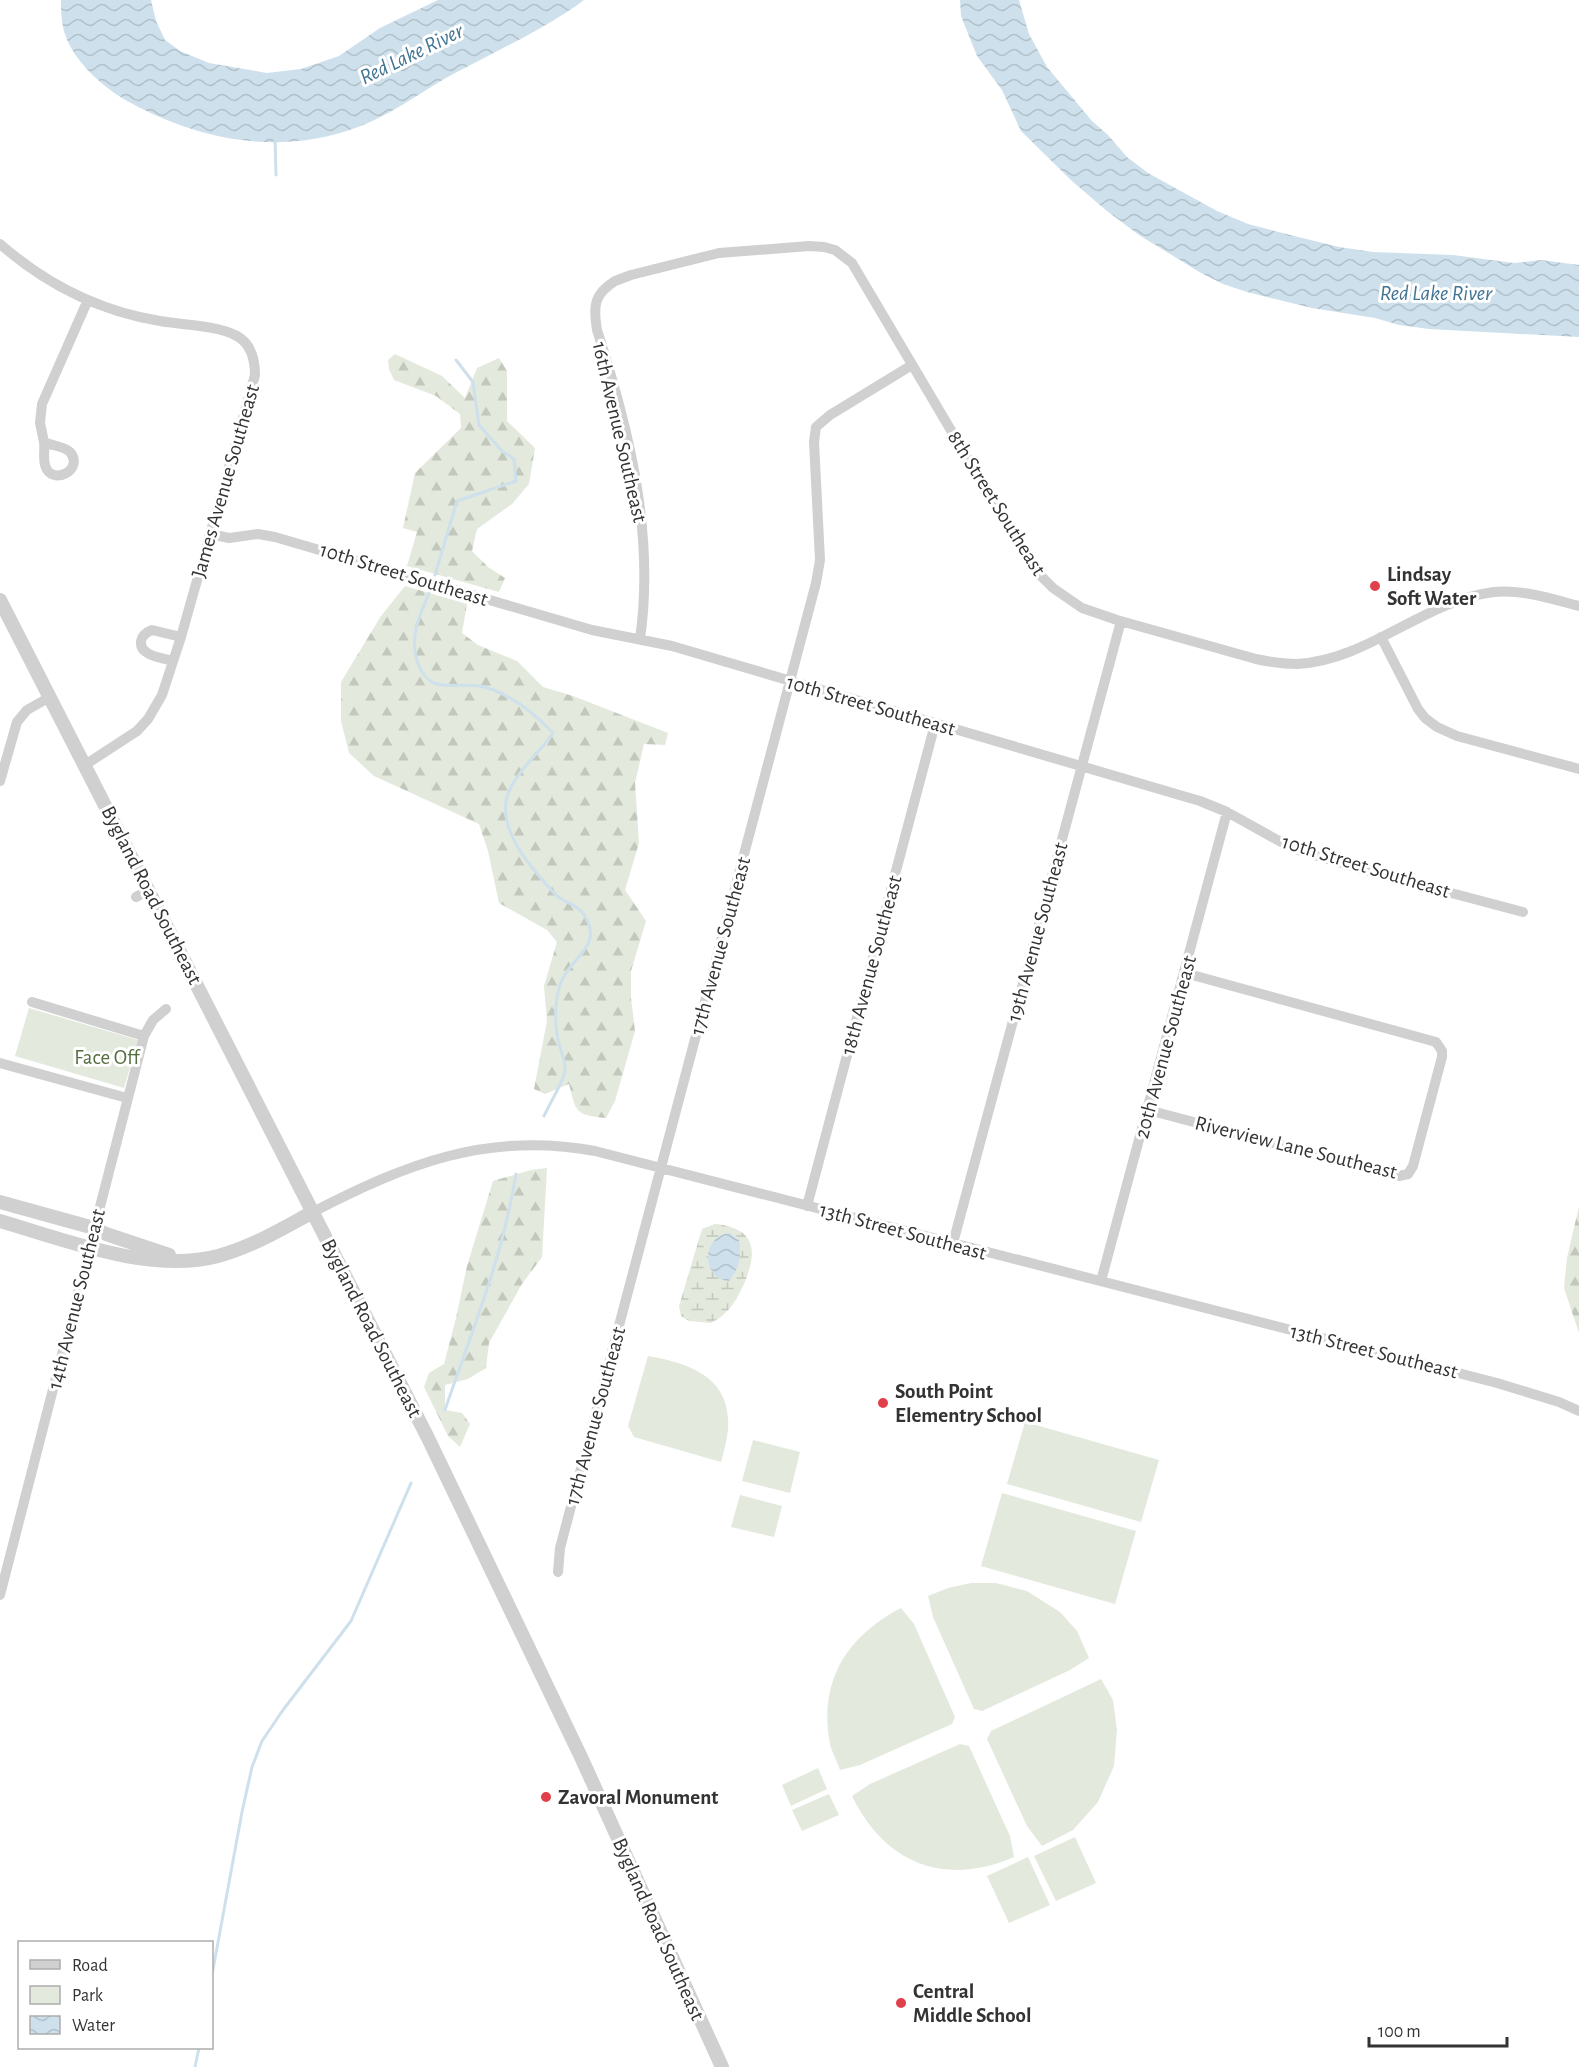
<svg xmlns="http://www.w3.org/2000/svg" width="1579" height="2067" viewBox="0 0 1579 2067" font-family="'Alegreya Sans',sans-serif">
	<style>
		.forest { fill: url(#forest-firs) }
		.wetland { fill: url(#wetland-marsh) }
		.park { fill: #e3e9dc }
		.water { fill: url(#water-waves) }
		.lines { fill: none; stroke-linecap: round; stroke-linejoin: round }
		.stream { stroke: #cde0eb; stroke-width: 3 }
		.minor { stroke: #d0d0d0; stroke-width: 10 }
		.tertiary { stroke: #d0d0d0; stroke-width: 14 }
		.poi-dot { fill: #df404b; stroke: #fff; stroke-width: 2 }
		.labels { text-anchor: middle; stroke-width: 6; stroke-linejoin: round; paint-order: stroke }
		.street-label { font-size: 21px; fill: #333; stroke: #fff }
		.poi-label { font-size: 21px; font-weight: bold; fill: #333; stroke: #fff; text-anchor: start }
		.park-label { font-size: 21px; fill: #566e41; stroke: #fff }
		.water-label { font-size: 22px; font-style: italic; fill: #427493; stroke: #fff }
	</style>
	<defs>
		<pattern id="forest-firs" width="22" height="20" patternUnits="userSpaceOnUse" patternTransform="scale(1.5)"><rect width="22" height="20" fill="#e3e9dc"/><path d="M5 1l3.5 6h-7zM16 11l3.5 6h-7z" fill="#c3c8bd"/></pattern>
		<pattern id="wetland-marsh" width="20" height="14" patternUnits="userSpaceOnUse" patternTransform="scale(1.5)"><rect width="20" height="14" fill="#e3e9dc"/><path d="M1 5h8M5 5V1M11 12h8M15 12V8" fill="none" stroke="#c3c8bd"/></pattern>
		<pattern id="water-waves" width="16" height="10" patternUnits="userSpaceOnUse" patternTransform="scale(1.5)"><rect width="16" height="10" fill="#cde0eb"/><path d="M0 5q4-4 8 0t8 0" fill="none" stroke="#b0c1ca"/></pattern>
	</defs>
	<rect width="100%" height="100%" fill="#fff"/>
	<!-- forest -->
	<path class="forest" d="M395 354 442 376 465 398 477 368 499 358 507 371V421L535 448 529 484 512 504 477 529 472 551 488 567 505 578 499 592 407 566 417 532 403 528 415 473 461 428 460 414 436 396 394 380 389 369 388 360Z
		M405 586 467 604 462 633 478 645 517 661 543 687 573 696 668 733 665 745 644 744 635 783 639 843 625 890 646 921 631 971V998L635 1031 615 1101 606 1118C575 1115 576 1112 569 1084L545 1094 534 1089 547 1021 544 986 557 942 547 930 499 903 488 851 479 824 374 776 349 753 341 721V682L381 616Z
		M547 1168 542 1257 522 1284 489 1343 486 1368 468 1379 445 1385V1410L462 1413 470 1424 460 1447 448 1436 424 1387 429 1373 444 1364 456 1318 467 1266 493 1181 531 1170Z
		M1579 1206V1333L1564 1288 1567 1258Z"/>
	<!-- wetland -->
	<path class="wetland" d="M715 1224C756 1228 758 1251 744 1284 739 1294 734 1305 726 1312 722 1317 716 1320 711 1323L689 1321 681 1316 679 1306 702 1229Z"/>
	<!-- park -->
	<path class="park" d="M29 1008 138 1040 124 1088 15 1056Z
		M648 1356C690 1363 732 1378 728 1429 727 1440 724 1451 721 1462L634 1437 628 1426Z
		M1025 1422 1159 1460 1141 1522 1007 1484Z
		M753 1440 800 1452 790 1493 742 1481Z
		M1002 1493 1136 1531 1115 1604 981 1566Z
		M740 1495 782 1506 774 1537 731 1527Z
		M971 1583H996L1027 1591 1060 1612 1077 1631 1089 1658 1070 1670 982 1711 974 1709 933 1617 928 1596 948 1588Z
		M901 1608 914 1624 955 1717 952 1724 860 1765 840 1770C837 1761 832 1752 830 1744 818 1681 847 1636 901 1608Z
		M1101 1679 1113 1700 1117 1730 1114 1766 1098 1802 1073 1830 1042 1846 1027 1826 987 1739 991 1731Z
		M960 1744 969 1746 1010 1836 1014 1857C945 1887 885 1864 852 1796L870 1784Z
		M818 1768 827 1789 791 1806 782 1785Z
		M829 1794 839 1815 802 1831 792 1810Z
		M1075 1837 1096 1883 1056 1901 1034 1856Z
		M1028 1857 1050 1905 1009 1923 987 1876Z"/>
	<!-- water -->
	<path class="water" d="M61 0H151L156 21 165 40 180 51 209 63 267 73 301 69 339 56 380 28 438 0H584C545 29 500 49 457 72 424 89 394 114 358 127 281 156 201 141 131 103 104 89 69 58 63 27 61 18 61 9 61 0Z
		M960 0H1019L1029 34 1047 67 1092 121 1108 135 1127 157 1148 173 1217 211 1248 224 1294 236 1339 247 1373 252 1453 255 1514 263 1541 260 1579 265V337L1429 329 1399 325 1375 318 1312 308 1247 292 1223 284 1201 273 1139 235 1107 211 1073 182 1021 131 1002 90 977 56 961 16Z
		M729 1233 739 1240C741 1257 740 1268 729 1281 703 1280 699 1238 729 1233Z"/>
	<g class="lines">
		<!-- stream -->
		<path class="stream" d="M275 137 276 175
			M435 575 457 501 516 481 514 459 502 451 479 425 473 382 456 360
			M430 591C419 616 408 639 419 666 421 672 427 680 434 683 450 689 468 682 484 687 510 694 535 714 553 733 540 752 522 766 511 787 491 824 530 867 555 894 564 904 578 903 586 918 600 944 578 954 566 973 554 990 554 1020 558 1040 560 1050 566 1060 565 1071 564 1080 548 1107 544 1116
			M445 1410C472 1331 503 1256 516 1174
			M212 1975 242 1812 252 1767 262 1741 283 1710 351 1621 411 1483
			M195 2067 199 2048"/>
		<!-- minor -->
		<path class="minor" d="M0 244C47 285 98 311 160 321 182 325 217 325 237 336 251 344 255 359 255 375L181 637 162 695 148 719 137 731 85 765
			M44 442 40 423 42 404 87 302
			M44 442C52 446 64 446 70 452 85 470 51 487 45 465 43 458 45 450 44 442Z
			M210 534 229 538 258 534 275 537 592 630 672 646 1200 801 1227 812 1281 842 1301 851 1372 872 1523 912
			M1381 637 1418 709 1425 718 1437 727 1457 736 1579 769
			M640 639C655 534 629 429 597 330 593 306 594 294 615 281L631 275 719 253 809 246 824 247 835 250 852 263 1023 552 1037 572 1053 588 1082 608 1117 620 1256 659C1270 662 1283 664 1297 664 1369 660 1423 601 1494 592 1522 589 1552 599 1579 606
			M173 661C163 658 139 656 141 641 142 635 147 632 152 630L181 637
			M0 781 17 722 27 710 50 697
			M136 897 149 890
			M32 1002 144 1036
			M0 1063 127 1098
			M1148 1110 1399 1176 1408 1174 1413 1166 1442 1057V1051L1436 1042 1185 973
			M807 1206 935 724
			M313 1212C406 1164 488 1131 595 1151L1497 1383 1559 1402 1579 1411
			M953 1243 1121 621
			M1101 1281 1227 812
			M558 1572 560 1548 816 583 820 560 814 442 816 427 830 415 912 365
			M0 1595 144 1036 153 1020 166 1009"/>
		<!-- tertiary -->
		<path class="tertiary" d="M0 600 428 1438 581 1757 722 2067
			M0 1202 94 1228 106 1234 169 1255
			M0 1221C65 1240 151 1274 218 1256 252 1247 283 1228 313 1212"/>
	</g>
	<!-- markers -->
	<g class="poi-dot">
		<circle cx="1375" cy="586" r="6"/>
		<circle cx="883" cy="1403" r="6"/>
		<circle cx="546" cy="1797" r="6"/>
		<circle cx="901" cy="2003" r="6"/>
	</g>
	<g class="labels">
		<!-- street labels -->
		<g class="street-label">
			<text transform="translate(620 432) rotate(77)" y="7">16th Avenue Southeast</text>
			<text transform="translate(225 481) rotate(-74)" y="7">James Avenue Southeast</text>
			<text transform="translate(997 503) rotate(58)" y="7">8th Street Southeast</text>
			<text transform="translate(404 574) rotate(17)" y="7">10th Street Southeast</text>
			<text transform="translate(871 705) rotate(16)" y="7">10th Street Southeast</text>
			<text transform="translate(1366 866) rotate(17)" y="7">10th Street Southeast</text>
			<text transform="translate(152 895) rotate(63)" y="7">Bygland Road Southeast</text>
			<text transform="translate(1037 932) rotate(-75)" y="7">19th Avenue Southeast</text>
			<text transform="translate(720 946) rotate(-75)" y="7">17th Avenue Southeast</text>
			<text transform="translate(871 965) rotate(-75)" y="7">18th Avenue Southeast</text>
			<text transform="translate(1165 1047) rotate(-75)" y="7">20th Avenue Southeast</text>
			<text transform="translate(1296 1147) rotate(14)" y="7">Riverview Lane Southeast</text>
			<text transform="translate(903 1231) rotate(15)" y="7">13th Street Southeast</text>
			<text transform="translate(76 1299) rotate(-76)" y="7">14th Avenue Southeast</text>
			<text transform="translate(372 1328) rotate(63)" y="7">Bygland Road Southeast</text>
			<text transform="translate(1374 1351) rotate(14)" y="7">13th Street Southeast</text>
			<text transform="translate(595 1416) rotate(-75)" y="7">17th Avenue Southeast</text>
			<text transform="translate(659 1929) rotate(66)" y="7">Bygland Road Southeast</text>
		</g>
		<!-- poi labels -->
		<g class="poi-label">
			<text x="1387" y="581">Lindsay<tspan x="1387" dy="24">Soft Water</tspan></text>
			<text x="895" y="1398">South Point<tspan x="895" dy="24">Elementry School</tspan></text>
			<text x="558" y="1804">Zavoral Monument</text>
			<text x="913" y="1998">Central<tspan x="913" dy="24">Middle School</tspan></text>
		</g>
		<!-- park labels -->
		<g class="park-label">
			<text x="107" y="1064">Face Off</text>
		</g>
		<!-- water labels -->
		<g class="water-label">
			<text transform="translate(411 53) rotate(-26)" y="8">Red Lake River</text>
			<text x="1436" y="300">Red Lake River</text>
		</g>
	</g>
	<!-- legend -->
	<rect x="18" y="1941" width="195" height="108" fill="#ffffff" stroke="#adadad" stroke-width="1.5"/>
	<rect x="30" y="1960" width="30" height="9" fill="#d0d0d0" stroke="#adadad" stroke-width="1.5"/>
	<text x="72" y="1971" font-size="18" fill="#333333">Road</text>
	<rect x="30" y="1986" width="30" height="18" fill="#e3e9dc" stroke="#adadad" stroke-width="1.5"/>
	<text x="72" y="2001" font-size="18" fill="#333333">Park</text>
	<rect x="30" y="2016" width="30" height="18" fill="url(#water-waves)" stroke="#adadad" stroke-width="1.5"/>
	<text x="72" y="2031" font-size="18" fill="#333333">Water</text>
	<!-- scale -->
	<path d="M1369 2037v9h138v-9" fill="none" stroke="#333333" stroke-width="3"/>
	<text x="1378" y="2037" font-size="18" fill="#333333" stroke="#ffffff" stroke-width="4.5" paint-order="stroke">100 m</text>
</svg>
